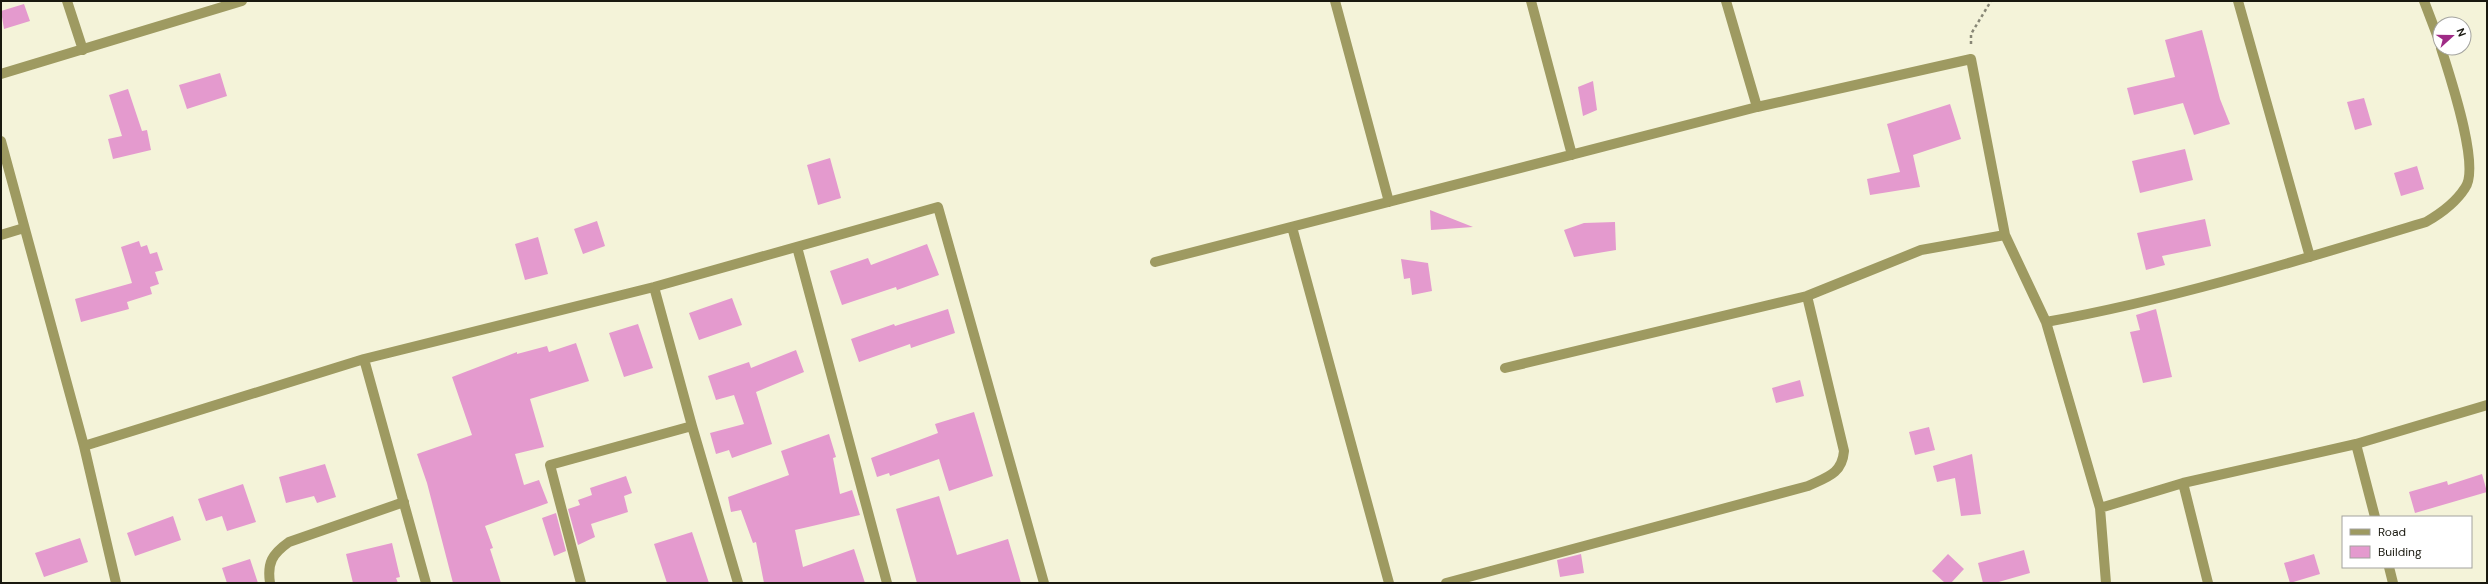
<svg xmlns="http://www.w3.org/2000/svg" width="2488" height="584" viewBox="0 0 2488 584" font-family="'DM Sans',sans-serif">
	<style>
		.building { fill: #e49ace }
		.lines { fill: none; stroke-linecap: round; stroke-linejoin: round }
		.path { stroke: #878675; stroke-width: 2.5; stroke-dasharray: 3 3; stroke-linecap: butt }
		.minor { stroke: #9e9a61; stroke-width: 10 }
	</style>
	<rect width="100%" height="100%" fill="#f4f3d9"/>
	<!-- building -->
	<path class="building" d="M24 4 30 21 4 29 1 11Z
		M2202 30 2220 99 2230 124 2194 135 2183 103 2134 115 2127 88 2175 77 2165 40Z
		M220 73 227 96 187 109 179 85Z
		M1593 81 1597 110 1583 116 1578 87Z
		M128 89 142 131 147 130 151 150 113 159 108 139 122 136 109 95Z
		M2364 98 2372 125 2355 130 2347 102Z
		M1950 104 1961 139 1913 155 1920 187 1870 195 1867 179 1900 172 1887 124Z
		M2185 149 2193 180 2140 193 2132 161Z
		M830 158 841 198 818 205 807 165Z
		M2417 166 2424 189 2401 196 2394 173Z
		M1430 210 1473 227 1431 230Z
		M2205 219 2211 246 2162 256 2165 265 2146 270 2137 233Z
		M597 221 605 246 583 254 574 229Z
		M1615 222 1616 250 1574 257 1564 230 1584 223Z
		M538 237 548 274 525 280 515 244Z
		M139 241 141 247 147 245 150 254 157 252 163 270 155 272 159 284 150 287 152 294 127 302 129 309 81 322 75 299 132 283 121 247Z
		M927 244 939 275 897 290 896 287 842 305 830 271 868 258 871 265Z
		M1401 259 1428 263 1432 291 1412 295 1410 278 1404 279Z
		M732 298 742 325 699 340 689 313Z
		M948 309 955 333 911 348 910 344 859 362 851 339 894 324 895 326Z
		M2156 309 2172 377 2143 383 2130 332 2140 330 2136 315Z
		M638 324 653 368 624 377 609 333Z
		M576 343 589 381 530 399 544 447 515 454 524 485 539 480 548 503 485 526 493 548 490 549 501 583H453L427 483 417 454 472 435 452 377 517 352V354L547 346 549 352Z
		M796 350 804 372 756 392 772 444 732 458 729 450 716 454 710 433 744 424 734 395 716 400 708 376 749 362 751 368Z
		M1800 380 1804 396 1776 403 1772 388Z
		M974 412 993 476 949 491 939 459 890 476 889 473 877 477 871 458 938 433 935 424Z
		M1929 427 1935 450 1915 455 1909 432Z
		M829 434 836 457 833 458 840 494 852 490 860 515 795 530 803 567 854 549 865 583H764L756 542 753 543 741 510 731 512 728 497 789 475 781 451Z
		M1972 454 1981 514 1961 516 1955 478 1937 482 1933 466Z
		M325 464 336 497 317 503 314 496 286 503 279 477Z
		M2482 474 2487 492 2415 513 2409 492 2447 481 2448 485Z
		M626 476 632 493 624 496 628 512 591 524 595 537 578 545 568 509 580 505 578 500 592 495 590 488Z
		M243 484 256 522 227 531 222 516 206 521 198 499Z
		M939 496 957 555 1008 539 1021 583H917L896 509Z
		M556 513 566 551 554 556 542 518Z
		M173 516 181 540 135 556 127 533Z
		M692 532 709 583H667L654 544Z
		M80 538 88 562 44 577 35 553Z
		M392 543 400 577 396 578 398 583H353L346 554Z
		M2024 550 2030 573 1995 583H1983L1978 563Z
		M1581 554 1584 573 1560 577 1557 560Z
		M1948 554 1964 569 1951 583H1945L1932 571Z
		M2314 554 2320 574 2290 583 2284 563Z
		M250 559 258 583H227L222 568Z"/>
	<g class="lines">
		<!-- path -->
		<path class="path" d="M1971 44V34L1991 1"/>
		<!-- minor -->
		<path class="minor" d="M67 1 83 50
			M1335 1 1389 202
			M1531 1 1572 155
			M1726 1 1757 107
			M2238 1 2310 257
			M2424 1 2440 43
			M1 74 242 1
			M1 141 84 446 116 583
			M1292 227 1389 583
			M1 235 24 228
			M797 247 887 583
			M1155 262 1757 107 1971 59 2005 235 2046 322 2100 508 2106 583
			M654 287 692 426 738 583
			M2046 322C2175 299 2300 260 2426 222 2440 214 2456 202 2465 188 2481 167 2449 74 2441 48
			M364 359 426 583
			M1505 368 1807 296 1921 250 2005 235
			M2356 444 2375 517
			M84 446 364 359 654 287 938 207 1044 583
			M2183 483 2208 583
			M2100 508 2183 483 2356 444 2487 405
			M2389 567 2393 583
			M270 583C267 563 272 554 289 542L404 502
			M581 583 550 465 692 426
			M1446 583 1808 486C1827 477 1842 474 1844 451L1807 296"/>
	</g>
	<!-- border -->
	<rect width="2488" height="584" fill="none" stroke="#19180f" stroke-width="4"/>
	<!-- legend -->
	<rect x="2342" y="516" width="130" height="52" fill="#ffffff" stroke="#a3a39f"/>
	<rect x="2350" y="529" width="20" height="6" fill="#9e9a61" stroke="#a3a39f"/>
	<text x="2378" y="536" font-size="12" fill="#19180f">Road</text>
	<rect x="2350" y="546" width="20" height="12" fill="#e49ace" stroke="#a3a39f"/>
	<text x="2378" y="556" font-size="12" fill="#19180f">Building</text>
	<!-- north arrow -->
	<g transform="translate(2452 36) rotate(69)"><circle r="19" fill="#ffffff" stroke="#a3a39f"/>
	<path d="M0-3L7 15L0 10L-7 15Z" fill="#9f2b86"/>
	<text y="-6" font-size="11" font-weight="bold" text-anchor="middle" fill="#19180f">N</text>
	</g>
</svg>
